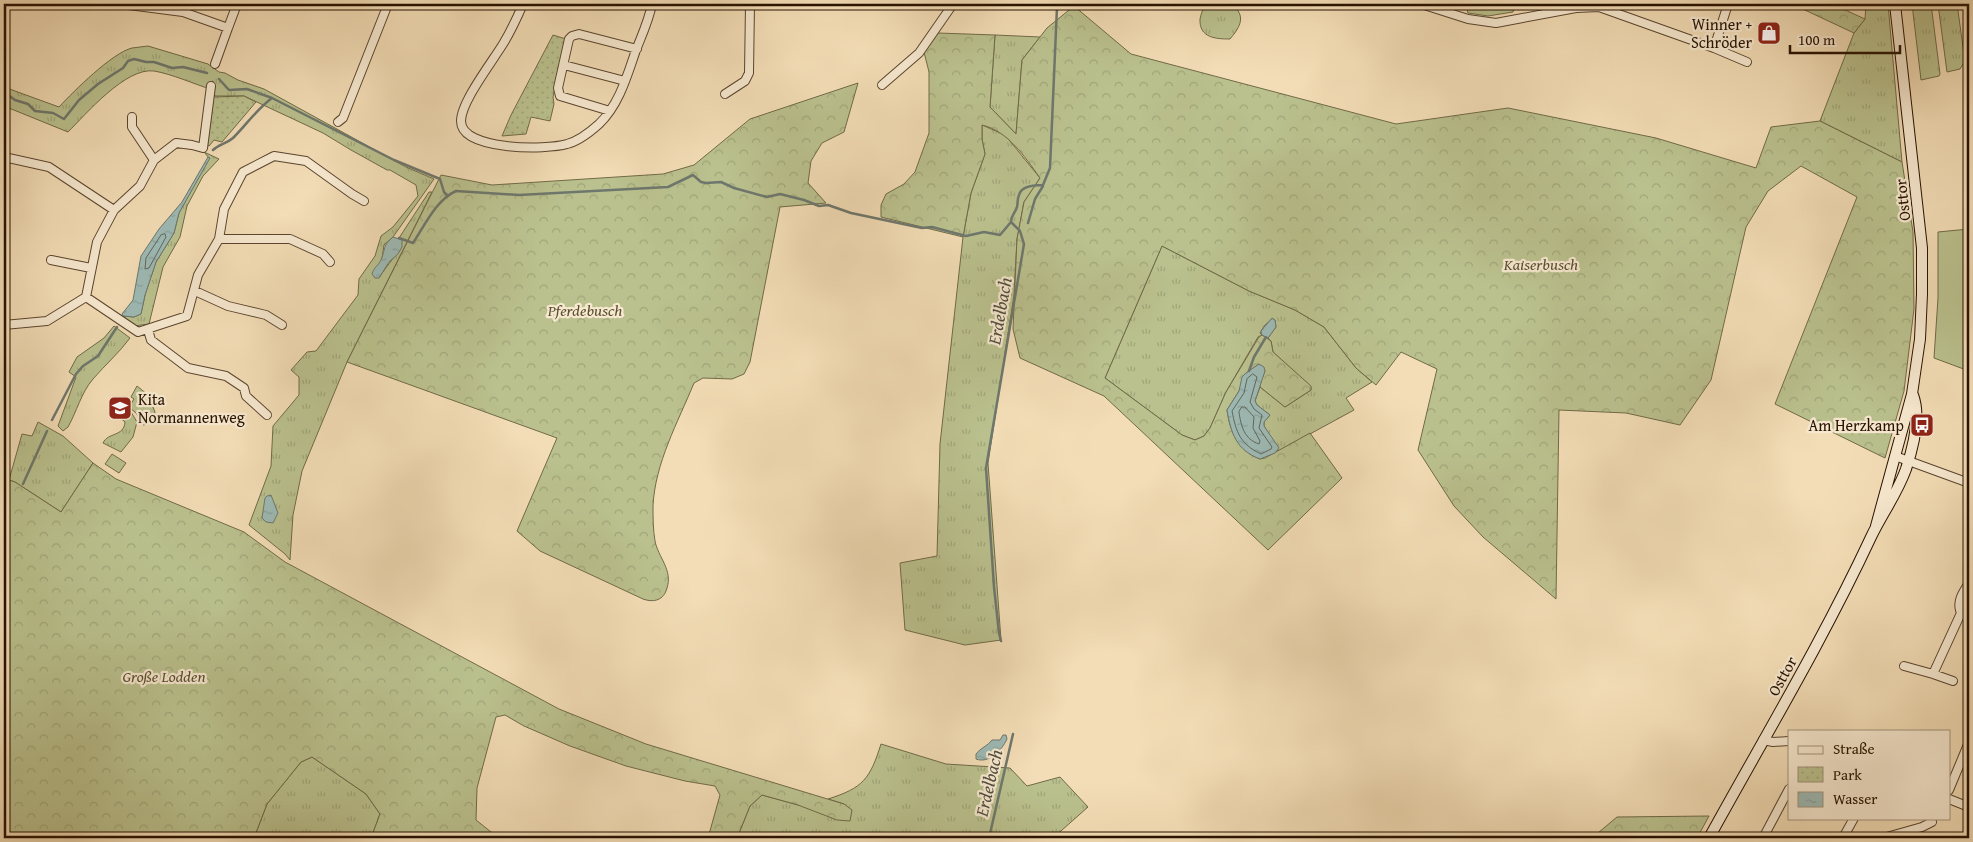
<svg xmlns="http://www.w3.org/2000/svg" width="1973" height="842" viewBox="0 0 1973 842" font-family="'Gentium Book Plus',serif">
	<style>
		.grass { fill: url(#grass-tufts); stroke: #706a48 }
		.forest { fill: url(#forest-crowns); stroke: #706a48 }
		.park { fill: url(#park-dots); stroke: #706a48 }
		.garden { fill: #bac18e; stroke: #706a48 }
		.water { fill: url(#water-ripples); stroke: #6e776d }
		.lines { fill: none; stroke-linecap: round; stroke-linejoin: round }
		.shore { stroke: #62665b; stroke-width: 1 }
		.stream { stroke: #6e776d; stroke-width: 2.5 }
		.minor-casing { stroke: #5a452e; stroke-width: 10 }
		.secondary-casing { stroke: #271201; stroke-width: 12 }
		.minor { stroke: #f7e9d0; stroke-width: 8 }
		.secondary { stroke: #f7e9d0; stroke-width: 10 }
		.labels { text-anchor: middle; stroke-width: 4.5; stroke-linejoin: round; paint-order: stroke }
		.poi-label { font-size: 16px; fill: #271201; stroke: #f7e9d0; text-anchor: end }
		.street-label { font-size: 16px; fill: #271201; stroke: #f7e9d0 }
		.park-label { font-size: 16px; font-style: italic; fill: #5a4f32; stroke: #f7e9d0 }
		.water-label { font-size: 18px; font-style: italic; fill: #504d40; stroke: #f7e9d0 }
	</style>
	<defs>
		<pattern id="grass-tufts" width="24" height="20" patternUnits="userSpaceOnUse" patternTransform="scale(1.25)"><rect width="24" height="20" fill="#bac18e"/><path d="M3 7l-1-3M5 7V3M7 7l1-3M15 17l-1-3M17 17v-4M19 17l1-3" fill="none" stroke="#a0a579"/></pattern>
		<pattern id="forest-crowns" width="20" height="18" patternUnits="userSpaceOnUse" patternTransform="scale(1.25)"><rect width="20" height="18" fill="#bac18e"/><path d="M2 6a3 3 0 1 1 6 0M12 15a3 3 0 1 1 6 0" fill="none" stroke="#a0a579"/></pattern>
		<pattern id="park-dots" width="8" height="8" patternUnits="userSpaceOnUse" patternTransform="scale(1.25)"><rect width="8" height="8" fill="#bac18e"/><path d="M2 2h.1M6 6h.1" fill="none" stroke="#a0a579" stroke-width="1.8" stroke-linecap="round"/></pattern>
		<pattern id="water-ripples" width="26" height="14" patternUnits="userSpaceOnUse" patternTransform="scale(1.25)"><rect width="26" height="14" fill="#9dbab5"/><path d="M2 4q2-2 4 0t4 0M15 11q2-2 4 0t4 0" fill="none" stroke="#879f9a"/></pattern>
	</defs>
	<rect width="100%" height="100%" fill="#f3ddb6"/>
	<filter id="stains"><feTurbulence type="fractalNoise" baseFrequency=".004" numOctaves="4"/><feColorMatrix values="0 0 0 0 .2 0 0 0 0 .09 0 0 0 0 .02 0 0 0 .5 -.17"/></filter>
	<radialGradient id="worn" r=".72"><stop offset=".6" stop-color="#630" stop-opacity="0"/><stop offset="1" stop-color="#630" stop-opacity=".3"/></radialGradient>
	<!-- grass -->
	<path class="grass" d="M1206 4H1232C1246 16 1241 26 1230 39 1216 39 1199 38 1200 19 1201 14 1203 8 1206 4Z
		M1470 4H1516L1513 12 1488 16 1468 13 1467 9Z
		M1866 4H1888L1902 162 1820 121 1854 33 1865 19Z
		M1912 4H1931L1940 74 1939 76 1921 80Z
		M1938 4H1957L1965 61 1960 69 1947 72Z
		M995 35 1040 37 1022 60 1016 134 990 107Z
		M148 46 208 64 219 72 225 73 238 80 264 89 406 167 434 179 393 237 384 245 379 278C388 263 397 257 402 240L399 238 429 192H432L347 362 302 471 293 515 290 560 285 554 249 525 271 466 273 426 299 395V377L291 370 307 352 316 351 358 295 359 279 375 256 381 236 393 227 418 196 416 185 390 170H387L351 150 323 133 244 96H215L213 90C194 84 172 74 154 71 126 67 86 114 68 132L4 106V87L59 107C74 91 112 53 132 48 137 47 143 47 148 46Z
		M982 125 1005 135 1040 178 1024 202 1017 239 1014 295 988 463 1001 640 965 645 905 630 900 563 937 556 940 444 963 237 971 193 985 154 982 139Z
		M204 152 219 159 203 176 187 206 180 237 163 267 149 324 134 326 123 316 134 317 141 314 145 295 156 262 174 233 179 213 209 158Z
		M1162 246 1249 291 1295 310 1324 327 1356 368 1372 382 1346 398 1354 410 1275 453 1278 450 1264 426V422L1270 415 1257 405 1255 401 1260 387 1285 407 1311 390V387L1273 352 1271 341 1268 338 1276 327 1275 320 1272 319 1264 326 1260 333 1262 335 1258 337 1226 392 1210 428 1204 436 1195 440 1182 435 1105 378Z
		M114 326 130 338C119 353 105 365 93 379 81 393 77 411 68 427L63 431 58 426 76 377 69 372 77 357 104 338Z
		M137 386 148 395 155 412 152 420 144 425 141 424 137 414 129 407 134 399 131 397Z
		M124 407 131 412 137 422 133 437 121 452 103 443C108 432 124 437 125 422L118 416Z
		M38 422 63 436 93 463 61 512 15 482 9 480 4 491V479L9 480 22 434 32 436Z
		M881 744 946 764 1010 768 1027 786 1060 777 1088 807 1053 838H737L750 806 762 795 798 805 844 804 828 799C863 788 870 779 881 744Z
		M312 757 366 794 380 814 371 838H254L267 804 301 762Z"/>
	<!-- forest -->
	<path class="forest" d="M1792 4H1832L1865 19 1854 33Z
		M1074 6 1131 54 1396 124 1508 108 1656 138 1756 168 1771 127 1820 121 1902 162 1913 232 1914 309 1904 391 1885 458 1775 404 1857 197 1801 166 1768 191 1746 227 1711 380 1680 425 1626 413 1559 410 1556 599 1483 537 1454 506 1418 450 1437 369 1401 352 1376 385 1356 368 1324 327 1295 310 1249 291 1162 246 1105 378 1182 435 1195 440 1204 436 1210 428 1226 392 1259 337 1262 335 1271 341 1273 352 1311 386V390L1285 407 1260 387V383L1265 371 1259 364 1246 373 1239 391 1227 410C1230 432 1238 451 1260 459L1265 458 1310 433 1342 478 1268 550 1104 396 1020 358 1013 329 1017 239 1024 202 1040 178C1025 157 1008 131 982 125V139L985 154 971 193 963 237 881 217V205L886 194 904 184 915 172 929 133V72L924 52 938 33 995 35 990 107 1016 134 1022 60 1047 28Z
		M858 83 844 132 822 143 811 161 808 183 826 203 780 207 750 362 744 374 732 379 703 378 694 383C678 422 655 463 653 506 653 517 653 530 655 541 658 557 673 570 667 588 664 600 654 603 643 599L540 551 517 531 557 438 347 362 441 175 492 185 663 174 694 165 750 119Z
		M93 463 116 479 244 532 285 562 559 709 646 744 844 804 852 810 850 821 837 820 798 805 762 795 750 806 737 838H708L720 795 715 786 685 781 626 766 570 746 524 726 505 715 496 717 477 788 476 820 491 832 503 838H371L380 814 366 794 312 757 301 762 267 804 254 838H4V491L9 480 15 482 61 512Z
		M1709 816 1697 838H1592L1617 817Z"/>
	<!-- park -->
	<path class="park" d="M553 35 566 39 553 97 554 104 550 121 531 117 526 134 502 136 511 115Z
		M244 96 256 102 222 142 214 140 209 146 206 145 212 97Z"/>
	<!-- garden -->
	<path class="garden" d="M1969 229V371L1934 358 1938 298V232Z
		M112 454 126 463 119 473 105 464Z"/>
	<!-- water -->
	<path class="water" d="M208 157 210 158 179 213 174 233 156 262 145 295 141 314 134 317 123 316 122 314 133 300 141 256 159 229 182 202Z
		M393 237 402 240V247L398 254 389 262 379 278H375L372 274C374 267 379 265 381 260 386 248 382 246 393 237Z
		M1272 318 1275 320 1276 327 1268 338 1262 335 1261 331Z
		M1259 364 1264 367 1265 371 1255 401 1257 405 1270 415 1264 422V426L1279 448 1275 453 1260 459C1236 450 1231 433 1227 410L1239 391 1242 377 1246 373Z
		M271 495 278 513 273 523 266 522 262 518 265 498 267 496Z
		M1003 735H1006L1007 739C1002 750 989 764 976 759V754C980 748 988 746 992 740H1000Z"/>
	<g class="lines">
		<!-- shore -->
		<path class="shore" d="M165 234 166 237 149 268 145 269 146 258 161 235Z
			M1253 374 1257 377 1250 402 1254 409 1262 415 1259 428 1272 447 1271 449 1261 454C1240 444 1236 432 1232 411L1244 393 1247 379Z
			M1242 407H1245L1254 417 1253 428 1260 441 1259 444C1244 439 1241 426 1239 412Z"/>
		<!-- stream -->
		<path class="stream" d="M219 79 229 90 247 89 272 98 394 160 440 179 444 192 447 195
			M4 92 15 100 28 104 35 111 53 113 64 119 79 100 98 84 123 68 128 61 134 59 146 62H154L172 68 183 67 207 73
			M213 150C219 144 226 144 233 138 246 125 257 109 272 98
			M1028 223 1035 199 1043 186
			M399 238 413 243C425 225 436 200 456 191L519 195 668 187 693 175 701 182 706 183 721 182 734 188 767 197 780 194 804 200 819 206 828 205 851 213 922 228 932 227 966 236 984 232 1000 235 1011 222
			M1249 371 1254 357 1266 337
			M52 420 76 374 83 366 98 356 117 327
			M23 484 47 431
			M1001 641 999 633 994 587 986 468 1024 244 1020 231 1011 222C1011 216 1015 213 1017 207 1018 204 1017 199 1019 195 1021 186 1034 185 1043 185L1050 168 1057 7
			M989 838 1013 734"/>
		<!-- minor casing -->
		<g class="minor-casing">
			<path id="minor" d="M121 4 183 12 228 28 237 4
				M523 4C517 18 511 31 503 44 492 62 461 102 461 121 461 151 547 150 567 144 579 141 589 133 599 124 619 105 627 76 636 50 642 35 649 20 652 4
				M747 4 862 5
				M1421 4 1468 19 1496 23 1576 8 1599 7 1714 48 1747 62
				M1360 5 1380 4
				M1714 48 1728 4
				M215 64 228 28
				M564 65 625 81
				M882 85 919 53 953 4
				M725 94 745 81 749 73 750 4
				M610 111 560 96 558 88 569 39 572 36 579 34 637 49
				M132 117V127L154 160
				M338 122 343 118 388 4
				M4 157 49 167 114 210
				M219 239H290L323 254 330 262
				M51 260 91 268
				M195 291 228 306 266 315 282 325
				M86 297 138 332 187 316 198 275 219 239 224 209 243 172 274 156 306 161 352 194 364 201
				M4 325 47 321 86 297 97 242 114 210 140 186 154 160 176 143 192 145 203 148 211 86
				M148 330 151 340 188 368 226 376 244 388 246 396 267 415
				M1895 456 1969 483
				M1969 583C1964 591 1957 600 1960 610L1969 613
				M1904 666 1933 674 1961 613 1960 610
				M1933 674 1953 681
				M1763 740 1773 742 1789 741
				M1949 790 1969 742
				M1949 799 1969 807
				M1844 836 1854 818
				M1763 838 1789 789
				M1883 838 1922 827 1932 822"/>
		</g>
		<!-- secondary casing -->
		<g class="secondary-casing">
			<path id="secondary" d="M1876 526 1912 394 1920 339 1922 294V248L1895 4
				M1709 838C1764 738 1823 640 1871 537 1882 514 1897 494 1906 469 1913 448 1921 416 1913 395"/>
		</g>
		<!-- minor -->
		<use href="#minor" class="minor"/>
		<!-- secondary -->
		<use href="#secondary" class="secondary"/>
	</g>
	<!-- icons -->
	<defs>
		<g id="shop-square" transform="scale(1.25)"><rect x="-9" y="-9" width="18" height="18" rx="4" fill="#8f2418" stroke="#f7e9d0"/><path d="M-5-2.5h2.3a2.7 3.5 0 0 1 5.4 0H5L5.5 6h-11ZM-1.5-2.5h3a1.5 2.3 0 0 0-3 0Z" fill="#fff"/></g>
		<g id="school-square" transform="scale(1.25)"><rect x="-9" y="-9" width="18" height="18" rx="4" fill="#8f2418" stroke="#f7e9d0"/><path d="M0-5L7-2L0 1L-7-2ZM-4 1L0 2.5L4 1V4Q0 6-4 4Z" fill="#fff"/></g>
		<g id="bus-square" transform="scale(1.25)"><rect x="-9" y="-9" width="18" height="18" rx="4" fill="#8f2418" stroke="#f7e9d0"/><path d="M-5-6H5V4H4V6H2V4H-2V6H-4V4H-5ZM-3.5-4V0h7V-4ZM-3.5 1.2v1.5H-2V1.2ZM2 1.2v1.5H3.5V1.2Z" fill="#fff"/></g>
	</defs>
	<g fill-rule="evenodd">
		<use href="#shop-square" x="1769" y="33"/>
		<use href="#school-square" x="120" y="408"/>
		<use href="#bus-square" x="1922" y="425"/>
	</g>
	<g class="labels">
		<!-- poi labels -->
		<g class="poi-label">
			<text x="1752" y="30">Winner +<tspan x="1752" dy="18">Schröder</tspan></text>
			<text x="138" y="405" text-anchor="start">Kita<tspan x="138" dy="18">Normannenweg</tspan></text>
			<text x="1904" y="431">Am Herzkamp</text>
		</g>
		<!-- street labels -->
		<g class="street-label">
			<text transform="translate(1902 200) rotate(-96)" y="6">Osttor</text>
			<text transform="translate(1782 676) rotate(-61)" y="6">Osttor</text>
		</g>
		<!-- park labels -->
		<g class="park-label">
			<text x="1541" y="270">Kaiserbusch</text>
			<text x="585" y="316">Pferdebusch</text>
			<text x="164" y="682">Große Lodden</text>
		</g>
		<!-- water labels -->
		<g class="water-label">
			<text transform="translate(1000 311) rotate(-80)" y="6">Erdelbach</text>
			<text transform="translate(989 783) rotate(-77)" y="6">Erdelbach</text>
		</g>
	</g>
	<!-- margin -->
	<rect width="1973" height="842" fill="none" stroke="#f3ddb6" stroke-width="20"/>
	<rect x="5" y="5" width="1963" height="832" fill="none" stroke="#271201" stroke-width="2.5"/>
	<rect x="10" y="10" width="1953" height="822" fill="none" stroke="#271201"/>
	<!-- legend -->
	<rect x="1788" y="730" width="162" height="90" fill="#f7e9d0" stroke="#a4937d"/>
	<rect x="1798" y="746" width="25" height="8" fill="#f7e9d0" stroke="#a4937d"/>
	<text x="1833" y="754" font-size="15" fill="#271201">Straße</text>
	<rect x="1798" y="767" width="25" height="15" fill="url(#park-dots)" stroke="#a4937d"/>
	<text x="1833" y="780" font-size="15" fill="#271201">Park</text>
	<rect x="1798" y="792" width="25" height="15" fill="url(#water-ripples)" stroke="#a4937d"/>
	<text x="1833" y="804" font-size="15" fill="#271201">Wasser</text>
	<!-- scale -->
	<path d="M1790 45v8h110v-8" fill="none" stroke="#271201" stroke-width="2.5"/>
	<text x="1798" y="45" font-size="15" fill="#271201" stroke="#f7e9d0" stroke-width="4" paint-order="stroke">100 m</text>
	<rect width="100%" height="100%" filter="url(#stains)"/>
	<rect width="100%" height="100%" fill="url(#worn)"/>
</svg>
